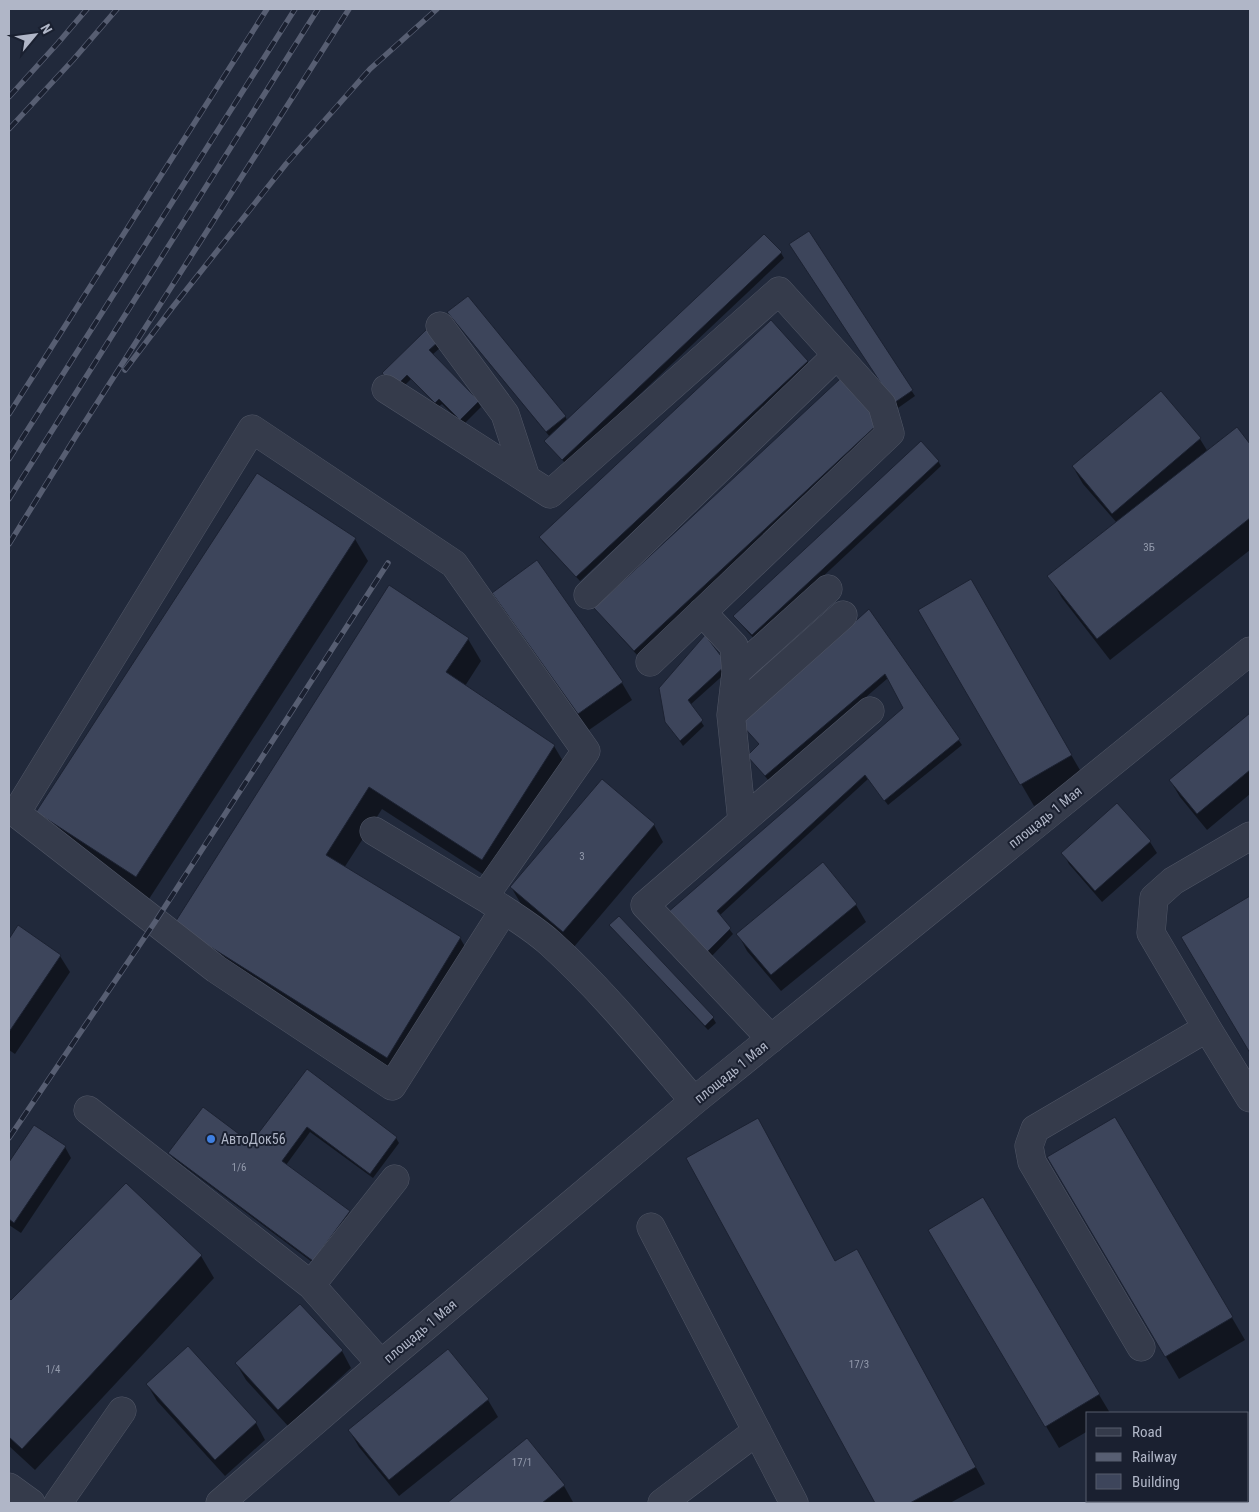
<svg xmlns="http://www.w3.org/2000/svg" width="1259" height="1512" viewBox="0 0 1259 1512" font-family="'Roboto Condensed',sans-serif">
	<style>
		.shadow { fill: #0007 }
		.building { fill: #3d455b; stroke: #1c2232 }
		.lines { fill: none; stroke-linecap: round; stroke-linejoin: round }
		.minor-casing { stroke: #505666; stroke-width: 29 }
		.minor { stroke: #353b4b; stroke-width: 28 }
		.rail-casing { stroke: #575e72; stroke-width: 5.5 }
		.rail { stroke: #1a2030; stroke-width: 4; stroke-dasharray: 11; stroke-linecap: butt }
		.shop-dot { fill: #3f7fe0; stroke: #1a2030; stroke-width: 2 }
		.labels { text-anchor: middle; stroke-width: 4; stroke-linejoin: round; paint-order: stroke }
		.number-label { font-size: 11px; fill: #939aac }
		.street-label { font-size: 14px; fill: #b0b6c7; stroke: #1a2030 }
		.poi-label { font-size: 14px; fill: #b0b6c7; stroke: #1a2030; text-anchor: start }
	</style>
	<rect width="100%" height="100%" fill="#21293b"/>
	<!-- shadow -->
	<path class="shadow" d="M808 233 915 396 898 408 794 250Z
		M764 235 781 253 784 258 566 464 549 446 546 441 550 437 452 318 565 416 567 420Z
		M426 332 440 348 432 355 478 402 481 407 463 425 442 404 438 407 411 379 399 391 386 379 383 374Z
		M807 361 810 366 580 581 543 542 540 537Z
		M840 381 882 428 637 655 599 613 596 608Z
		M1237 429 1250 446V550L1110 660 1062 598 1049 576 1117 523 1083 484 1073 467 1200 439 1208 452Z
		M938 461 941 466 755 640 738 621 735 616Z
		M355 539 368 561 149 899 51 835 38 812Z
		M537 562 622 683 632 700 589 730 503 610 493 593Z
		M970 581 1084 777 1034 806 920 610Z
		M390 586 468 639 481 661 465 686 554 746 567 768 495 882 382 809 344 868 460 938 473 960 400 1079 188 947Z
		M869 610 962 745 888 805 868 779 719 916 733 934 709 959 672 918 904 708 888 678 769 781 748 756 760 745 746 729Z
		M705 637 729 670 690 705 704 726 683 746 670 727Z
		M1250 714V794L1207 830 1180 797 1170 780Z
		M1117 805 1150 842 1157 853 1102 902 1069 864 1063 853Z
		M654 825 663 842 573 948 521 904 511 887Z
		M823 864 856 905 866 922 781 991 747 951 738 934Z
		M1250 897V1051L1183 937Z
		M611 925 713 1018 716 1023 708 1030 614 930Z
		M19 927 60 956 70 972 15 1054 9 1050V941Z
		M307 1071 396 1138 399 1143 373 1178 310 1132 286 1165 349 1212 352 1217 316 1265 173 1158 170 1153 251 1145Z
		M1115 1118 1245 1340 1179 1379 1049 1157Z
		M35 1126 65 1147 71 1158 21 1233 9 1225V1165Z
		M687 1158 835 1262 866 1267 985 1484 950 1503H876Z
		M982 1199 1110 1413H1088V1431L1059 1448 942 1252Z
		M201 1256 214 1278 35 1470 9 1446V1300L11 1302Z
		M448 1350 488 1400 498 1417 399 1496 359 1447 349 1430Z
		M342 1351 351 1368 288 1426 246 1380 236 1363Z
		M147 1384 256 1423 265 1440 225 1476 157 1401Z
		M527 1440 564 1486 573 1502 449 1503Z"/>
	<!-- building -->
	<path class="building" d="M809 231 913 390 894 403 789 244Z
		M764 234 782 252 562 460 544 441Z
		M468 296 566 416 546 432 447 312Z
		M771 320 808 361 576 577 539 537Z
		M426 330 438 342 429 350 479 401 460 420 439 399 435 403 407 375 395 387 382 373Z
		M840 379 880 422 634 651 594 608Z
		M1161 391 1201 438 1112 514 1072 466Z
		M1237 427 1250 444V518L1097 639 1047 576Z
		M921 441 939 461 752 635 733 616Z
		M257 473 356 538 136 877 36 812Z
		M537 560 623 682 578 714 492 593Z
		M971 579 1072 755 1020 785 918 610Z
		M389 585 469 638 446 672 555 745 482 860 369 787 326 855 461 937 387 1058 174 924Z
		M869 609 960 739 884 801 865 775 717 911 731 928 705 954 667 913 903 708 885 674 765 776 747 756 759 744 741 724Z
		M705 635 727 664 688 700 703 720 680 741 665 722 659 688Z
		M1250 713V770L1197 814 1169 780Z
		M602 779 655 824 563 932 510 887Z
		M1117 803 1151 841 1095 891 1061 853Z
		M823 862 857 904 771 975 736 934Z
		M1250 896V1053L1181 937Z
		M619 916 714 1017 705 1026 609 925Z
		M18 925 61 955 9 1032V939Z
		M307 1069 397 1137 370 1174 307 1127 282 1161 350 1211 313 1261 168 1153 203 1107 251 1143Z
		M1115 1117 1233 1317 1165 1357 1047 1157Z
		M758 1118 835 1261 857 1249 976 1467 910 1503H875L686 1158Z
		M34 1125 66 1146 14 1223 9 1219V1162Z
		M126 1183 202 1255 22 1449 9 1437V1298L11 1300Z
		M983 1197 1100 1394 1045 1427 928 1230Z
		M300 1304 343 1350 278 1410 235 1363Z
		M188 1346 257 1422 215 1460 146 1384Z
		M448 1349 489 1399 389 1480 348 1430Z
		M527 1438 565 1485 542 1503H447Z"/>
	<g class="lines">
		<!-- minor casing -->
		<g class="minor-casing">
			<path id="minor" d="M440 326 505 414 526 478
				M386 389 550 494 779 291 882 405 890 433 650 662
				M588 595 837 355
				M702 612 734 646 736 672 731 715 742 821
				M736 672 828 589
				M731 715 843 615
				M374 831 484 897
				M1250 836 1173 881 1154 898 1151 933 1207 1028 1250 1098
				M504 910 392 1086 216 969 16 813 252 429 454 564 586 751 484 897C506 911 531 926 550 943 603 991 648 1047 694 1101
				M771 1039 645 905 870 711
				M88 1110 311 1285 381 1364
				M651 1227 794 1503
				M311 1285 395 1179
				M1141 1347 1032 1162 1029 1146 1035 1129 1207 1028
				M9 1487 31 1503
				M58 1503 122 1411
				M220 1503 381 1364 694 1101 1250 651
				M662 1503 757 1431"/>
		</g>
		<!-- minor -->
		<use href="#minor" class="minor"/>
		<!-- rail casing -->
		<g class="rail-casing">
			<path id="rail" d="M9 97 58 43 87 9
				M9 129 73 60 117 9
				M125 370 172 308 286 164 370 69 437 9
				M9 414 267 9
				M9 459 295 9
				M9 499 318 9
				M9 544 76 436 349 9
				M9 1138 155 922 388 563"/>
		</g>
		<!-- rail -->
		<use href="#rail" class="rail"/>
	</g>
	<!-- markers -->
	<circle class="shop-dot" cx="211" cy="1139" r="5"/>
	<g class="labels">
		<!-- number labels -->
		<g class="number-label">
			<text x="1149" y="551">3Б</text>
			<text x="582" y="860">3</text>
			<text x="239" y="1171">1/6</text>
			<text x="859" y="1368">17/3</text>
			<text x="53" y="1373">1/4</text>
			<text x="522" y="1466">17/1</text>
		</g>
		<!-- street labels -->
		<g class="street-label">
			<text transform="translate(1045 817) rotate(-39)" y="5">площадь 1 Мая</text>
			<text transform="translate(731 1072) rotate(-39)" y="5">площадь 1 Мая</text>
			<text transform="translate(420 1331) rotate(-40)" y="5">площадь 1 Мая</text>
		</g>
		<!-- poi labels -->
		<g class="poi-label">
			<text x="221" y="1144">АвтоДок56</text>
		</g>
	</g>
	<!-- border -->
	<rect width="1259" height="1512" fill="none" stroke="#b0b6c7" stroke-width="20"/>
	<!-- legend -->
	<rect x="1086" y="1412" width="162" height="90" fill="#1a2030" stroke="#565c6c"/>
	<rect x="1096" y="1428" width="25" height="8" fill="#353b4b" stroke="#565c6c"/>
	<text x="1132" y="1437" font-size="15" fill="#b0b6c7">Road</text>
	<rect x="1096" y="1453" width="25" height="8" fill="#575e72" stroke="#565c6c"/>
	<text x="1132" y="1462" font-size="15" fill="#b0b6c7">Railway</text>
	<rect x="1096" y="1474" width="25" height="15" fill="#3d455b" stroke="#565c6c"/>
	<text x="1132" y="1487" font-size="15" fill="#b0b6c7">Building</text>
	<!-- north arrow -->
	<g transform="translate(35 35) rotate(61)" stroke="#1a2030" stroke-width="4" paint-order="stroke">
	<path d="M0-4L9 19L0 12L-9 19Z" fill="#b0b6c7"/>
	<text y="-8" font-size="14" font-weight="bold" text-anchor="middle" fill="#b0b6c7">N</text>
	</g>
</svg>
